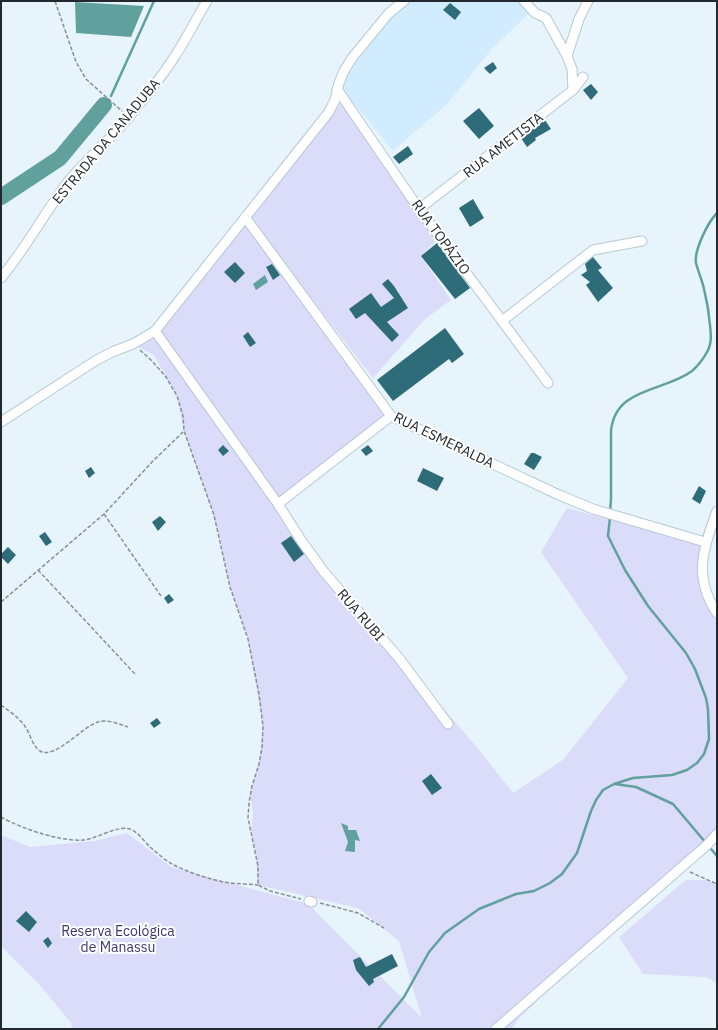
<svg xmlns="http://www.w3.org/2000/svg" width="718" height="1030" viewBox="0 0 718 1030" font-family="'IBM Plex Sans',sans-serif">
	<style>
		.built { fill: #d0ecfe }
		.green { fill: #dbdbfa }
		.water { fill: #61a19d }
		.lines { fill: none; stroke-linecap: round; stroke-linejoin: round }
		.stream { stroke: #61a19d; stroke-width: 2.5 }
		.river { stroke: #61a19d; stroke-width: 16 }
		.building { fill: #2e6c79 }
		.minor-casing { stroke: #b5c9d6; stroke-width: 11 }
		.path { stroke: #869096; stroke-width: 1.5; stroke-dasharray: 4 2; stroke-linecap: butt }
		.minor { stroke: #fff; stroke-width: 9 }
		.labels { text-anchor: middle; stroke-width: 4; stroke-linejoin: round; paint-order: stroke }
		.street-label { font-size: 14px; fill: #21292e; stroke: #fff }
		.park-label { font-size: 14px; fill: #3b3670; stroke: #fff }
	</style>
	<rect width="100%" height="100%" fill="#e8f4fc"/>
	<!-- built -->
	<path class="built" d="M402 1H519L529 13 490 51 448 103 393 151 340 86 397 5Z"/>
	<!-- green -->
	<path class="green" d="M342 102 437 240 421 256 451 300 425 319 373 378 249 218Z
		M245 217 386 415 278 504 324 572 476 746 513 793 563 760 628 678 541 552 567 508 699 545 703 585 717 613V833L520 1017 512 1029H71L72 1024 39 984 1 946V835L30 847 94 841 127 833 171 867 308 904 422 1018 399 941 358 908 258 885 256 857 251 832 253 814 250 792 259 764 263 726 248 639 230 586 221 545 210 504 184 431 177 396 154 355 133 344 155 331Z
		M686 880H706L717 884V983L706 977 643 974 619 937Z"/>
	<!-- water -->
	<path class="water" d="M75 2 144 6 131 37 76 33Z
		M265 275 268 282 256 290 253 284Z
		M341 823 348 826V830H356L360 841 355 840V852L345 851 348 842Z"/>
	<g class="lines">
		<!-- stream -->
		<path class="stream" d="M111 96 154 1
			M610 512 611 499V431C615 387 664 392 692 371 697 367 704 358 707 352 712 344 711 334 710 325 709 313 707 301 704 289 702 280 698 271 696 263 694 250 708 222 717 213
			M615 784 636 787 673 804 717 856
			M378 1029 404 997 429 952 445 933 479 909 516 894 534 891 550 883 562 874 577 853 591 811 596 800 603 790 614 784 633 778 672 775 687 770 697 763 704 754 709 739 708 709 706 698 695 669 686 653 648 606 625 570 608 536 610 517"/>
		<!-- river -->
		<path class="river" d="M1 197 60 158 104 105"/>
	</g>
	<!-- building -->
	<path class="building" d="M450 3 461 12 455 20 443 10Z
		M493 62 497 68 490 74 484 68Z
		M591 84 598 92 591 100 583 90Z
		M479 108 494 126 479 139 463 121Z
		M545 120 551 129 535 138 536 140 527 147 521 138Z
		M408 146 413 154 399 164 393 157Z
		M473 199 484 218 470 227 459 208Z
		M437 243 470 288 455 299 421 256Z
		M593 257 602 268 598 270 613 288 598 302 586 285 590 282 581 275 587 271 585 264Z
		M235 262 245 273 235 283 224 272Z
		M272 264 280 275 273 280 266 267Z
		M388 279 394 286 408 308 387 322 399 335 392 342 365 313 356 319 349 309 371 293 381 307 394 298 382 284Z
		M445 328 464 354 452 363 449 359 393 401 377 380Z
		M248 332 256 343 250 347 243 336Z
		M223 445 229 451 223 456 218 450Z
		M368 445 373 451 366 456 361 450Z
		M531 453H534L542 457 534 470 524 464Z
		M91 467 95 473 89 478 85 471Z
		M423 468 444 478 437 491 417 481Z
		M699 486 706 491 700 504 692 499Z
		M160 516 166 522 158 531 152 522Z
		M45 532 52 542 46 546 39 536Z
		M291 536 304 554 294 562 281 543Z
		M8 547 16 555 8 564 1 557V554Z
		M169 594 174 600 168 604 164 598Z
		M157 718 161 723 154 728 150 723Z
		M431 774 442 788 432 795 422 781Z
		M26 911 37 922 29 932 16 921Z
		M48 937 52 943 48 948 43 941Z
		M392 954 398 966 373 979 374 982 369 986 356 970 353 960 360 957 366 967Z"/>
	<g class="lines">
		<!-- minor casing -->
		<g class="minor-casing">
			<path id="minor" d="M524 1 535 13 546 18 567 56 572 69 573 90
				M567 56 579 19 588 1
				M337 89 419 209 548 383
				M419 209 573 90 583 77
				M245 217 391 416 559 495 593 509 705 542
				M1 278C26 248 44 214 67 183 86 159 110 140 129 117 145 97 162 77 175 56 187 38 196 19 207 1
				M502 321 593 250 642 241
				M155 331 278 504 301 540 324 572 399 658 448 724
				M1 422 95 361 112 352 133 344 155 331 329 112 335 100 339 83 344 71 352 58 389 13 404 1
				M278 504 391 416
				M717 511C703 548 693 578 717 613
				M309 901 312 902
				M496 1029 707 845 717 834"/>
		</g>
		<!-- path -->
		<path class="path" d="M55 1 76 62 86 79 123 112
			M140 350 151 360 166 377 177 396 183 416 184 431 214 515 230 587 248 639 259 694 263 726 262 748 259 764 252 786 249 803 248 818 258 866V885L270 891 301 899
			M104 514 161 596
			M38 570 135 674
			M1 602 104 514 152 462 183 432
			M1 705C9 711 18 717 24 725 30 732 32 746 40 751 55 760 83 726 98 722 107 719 119 724 128 727
			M1 817C20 828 61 842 83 840 97 839 117 825 130 829 138 832 144 841 150 847 157 853 165 860 172 864 189 873 211 880 230 883 239 884 249 884 258 885
			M690 872 717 884
			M320 903 358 913 384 928"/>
		<!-- minor -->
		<use href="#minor" class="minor"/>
	</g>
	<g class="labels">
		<!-- street labels -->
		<g class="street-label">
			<text transform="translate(106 141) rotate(-50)" y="5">ESTRADA DA CANADUBA</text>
			<text transform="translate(503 145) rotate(-38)" y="5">RUA AMETISTA</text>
			<text transform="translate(441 237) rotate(54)" y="5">RUA TOPÁZIO</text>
			<text transform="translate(444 440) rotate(26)" y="5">RUA ESMERALDA</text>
			<text transform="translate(361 615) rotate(49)" y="5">RUA RUBI</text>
		</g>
		<!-- park labels -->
		<g class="park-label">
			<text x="118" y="936">Reserva Ecológica<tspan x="118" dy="16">de Manassu</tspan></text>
		</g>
	</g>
	<!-- border -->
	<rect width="718" height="1030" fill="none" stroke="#21292e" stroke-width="4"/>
</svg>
